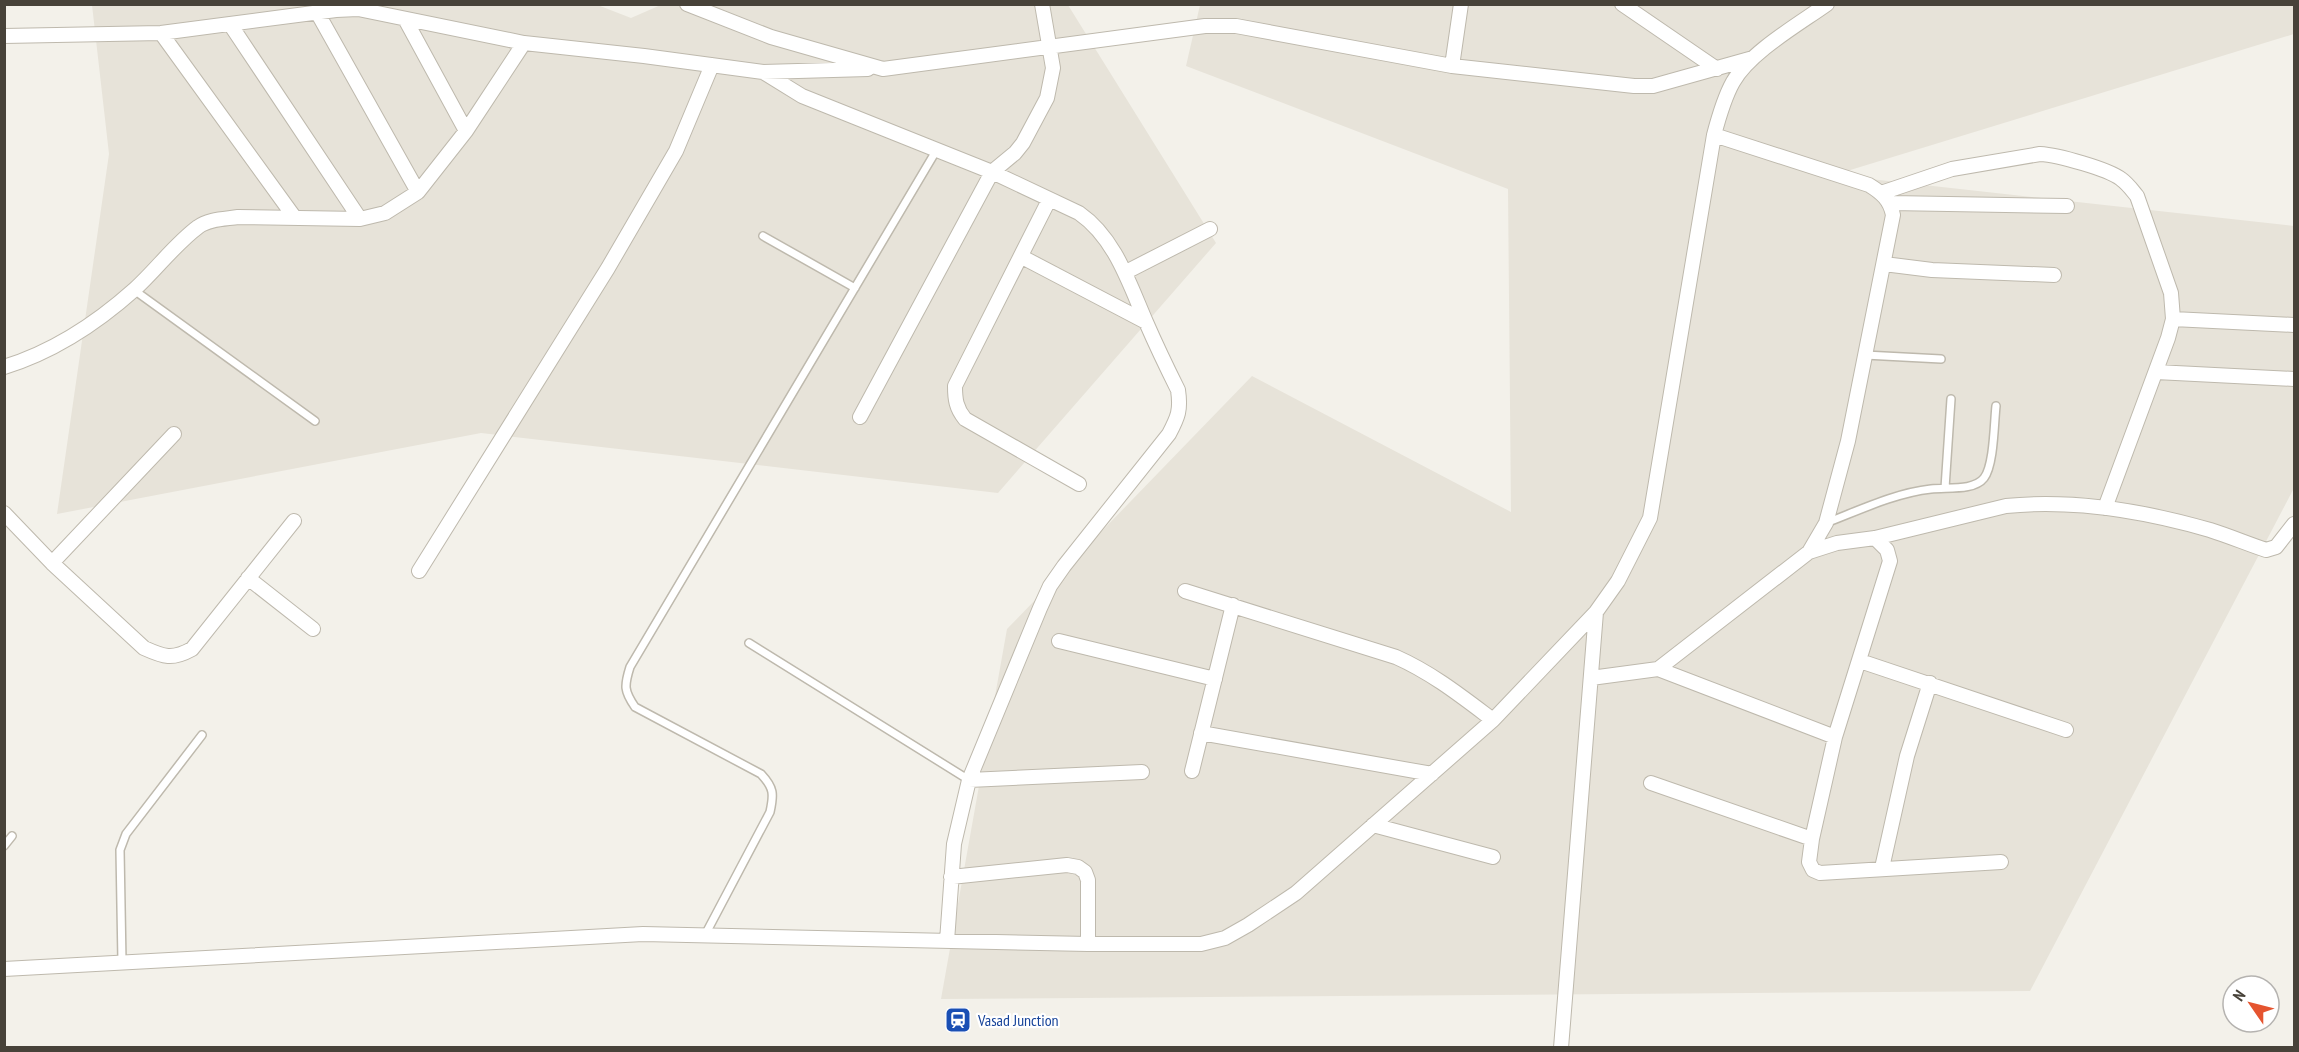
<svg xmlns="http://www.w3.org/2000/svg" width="2299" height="1052" viewBox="0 0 2299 1052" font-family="'PT Sans Narrow',sans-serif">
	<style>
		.residential { fill: #e7e3d9 }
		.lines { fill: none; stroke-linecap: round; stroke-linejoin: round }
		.lane-casing { stroke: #beb9ad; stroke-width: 10 }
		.street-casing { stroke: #beb9ad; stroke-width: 16 }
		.lane { stroke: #fff; stroke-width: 7 }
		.street { stroke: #fff; stroke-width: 14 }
		.labels { text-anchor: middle; stroke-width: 4.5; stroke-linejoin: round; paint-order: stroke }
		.transit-label { font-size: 16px; fill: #164399; stroke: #fff; text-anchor: start }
	</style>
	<rect width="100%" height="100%" fill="#f3f1ea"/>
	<!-- residential -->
	<path class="residential" d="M595 4 631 18 663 4 1068 5 1216 243 998 493 481 433 57 514 109 154 92 5Z
		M1200 5H2294V34L1834 175 2294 226V488L2030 991 941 999 1007 629 1252 376 1511 512 1508 189 1186 66Z"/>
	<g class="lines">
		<!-- lane casing -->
		<g class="lane-casing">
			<path id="lane" d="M763 236 855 288
				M134 290 315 421
				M1865 355 1941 359
				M1945 488 1951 399
				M1826 523C1860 510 1895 493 1931 489 1947 487 1974 491 1984 478 1994 465 1994 424 1996 406
				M749 643 969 780
				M4 846 12 836
				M705 935 770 812C774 794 774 788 761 774L635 707C624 691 624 686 630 667L936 151
				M122 962 120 850 126 834 202 735"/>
		</g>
		<!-- street casing -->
		<g class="street-casing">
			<path id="street" d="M687 4 771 37 883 69 1205 26H1236L1452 66 1634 86H1653L1753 58
				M1622 4 1717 69
				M317 12 418 192
				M405 19 466 131
				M230 24 360 219
				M161 33 295 218
				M4 36 161 33 336 10 358 9 524 43 644 56 763 72 868 69
				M1452 66 1461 4
				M763 72 802 96 992 172 1079 213C1115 238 1129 283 1146 322 1156 345 1167 368 1178 390 1181 410 1178 417 1169 434L1064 566 1050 586 1040 608 969 780 954 844 947 941
				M1714 135 1869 185C1882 193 1890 200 1893 215L1848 441 1826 523 1809 552
				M1881 193 1952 169 2040 154C2058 155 2108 169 2121 179 2128 184 2132 190 2137 196L2171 293 2173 319 2168 338 2105 508
				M1049 200 955 386C955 399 956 408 965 419L1079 484
				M1891 203 2067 206
				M1022 257 1146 322
				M1884 264 1932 270 2054 275
				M1126 272 1210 229
				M2173 319 2294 325
				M4 367C53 352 97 323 135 289 156 270 175 244 198 227 208 219 225 219 238 217L360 219 385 213 418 192 466 131 524 43
				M2156 372 2294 379
				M860 417 992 172 1015 153 1023 143 1047 98 1053 68 1042 4
				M4 513 52 563 144 648C164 657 172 660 192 649L294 521
				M1875 538 1887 550 1890 561 1835 737 1812 839 1809 862 1813 870 1820 873 2001 862
				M52 563 174 434
				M419 571 608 268 676 151 712 65
				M248 578 313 629
				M1185 591 1396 657C1432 673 1461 696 1493 720
				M1059 641 1215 679
				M1860 661 2066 730
				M1658 669 1835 737
				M1591 678 1658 669 1809 552 1837 543 1875 538 2006 506C2075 499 2144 511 2210 530 2229 536 2248 544 2266 550L2276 547 2294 524
				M1201 733 1432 774
				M1192 771 1233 605
				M969 780 1142 772
				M1651 783 1812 839
				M1373 825 1493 857
				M1882 868 1907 756 1930 683
				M951 877 1067 865 1078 867 1085 872 1088 880V944
				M4 969 643 934 1088 944H1201L1225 938 1248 925 1296 893 1493 720 1596 612 1618 581 1650 518 1714 135C1719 116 1724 98 1733 82 1750 52 1799 24 1827 4
				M1561 1048 1596 612"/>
		</g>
		<!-- lane -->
		<use href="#lane" class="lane"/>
		<!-- street -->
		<use href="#street" class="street"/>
	</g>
	<!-- icons -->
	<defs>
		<g id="station-square" transform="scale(1.35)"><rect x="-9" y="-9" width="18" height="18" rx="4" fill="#1a4fb4" stroke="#fff"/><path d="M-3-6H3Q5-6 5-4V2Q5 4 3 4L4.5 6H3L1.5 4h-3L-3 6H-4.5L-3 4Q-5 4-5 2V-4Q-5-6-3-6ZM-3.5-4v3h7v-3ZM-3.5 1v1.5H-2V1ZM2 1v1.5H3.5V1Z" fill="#fff"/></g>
	</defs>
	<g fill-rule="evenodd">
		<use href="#station-square" x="958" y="1020"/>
	</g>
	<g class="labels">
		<!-- transit labels -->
		<g class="transit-label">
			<text x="978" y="1026">Vasad Junction</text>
		</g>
	</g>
	<!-- border -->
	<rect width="2299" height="1052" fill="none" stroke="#474239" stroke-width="12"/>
	<!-- north arrow -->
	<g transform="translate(2251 1004) rotate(305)"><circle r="28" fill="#ffffff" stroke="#b5b3b0" stroke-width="1.5"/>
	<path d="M0-4.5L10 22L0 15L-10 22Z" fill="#e5542f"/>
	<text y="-9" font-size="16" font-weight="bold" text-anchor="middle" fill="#474239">N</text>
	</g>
</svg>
